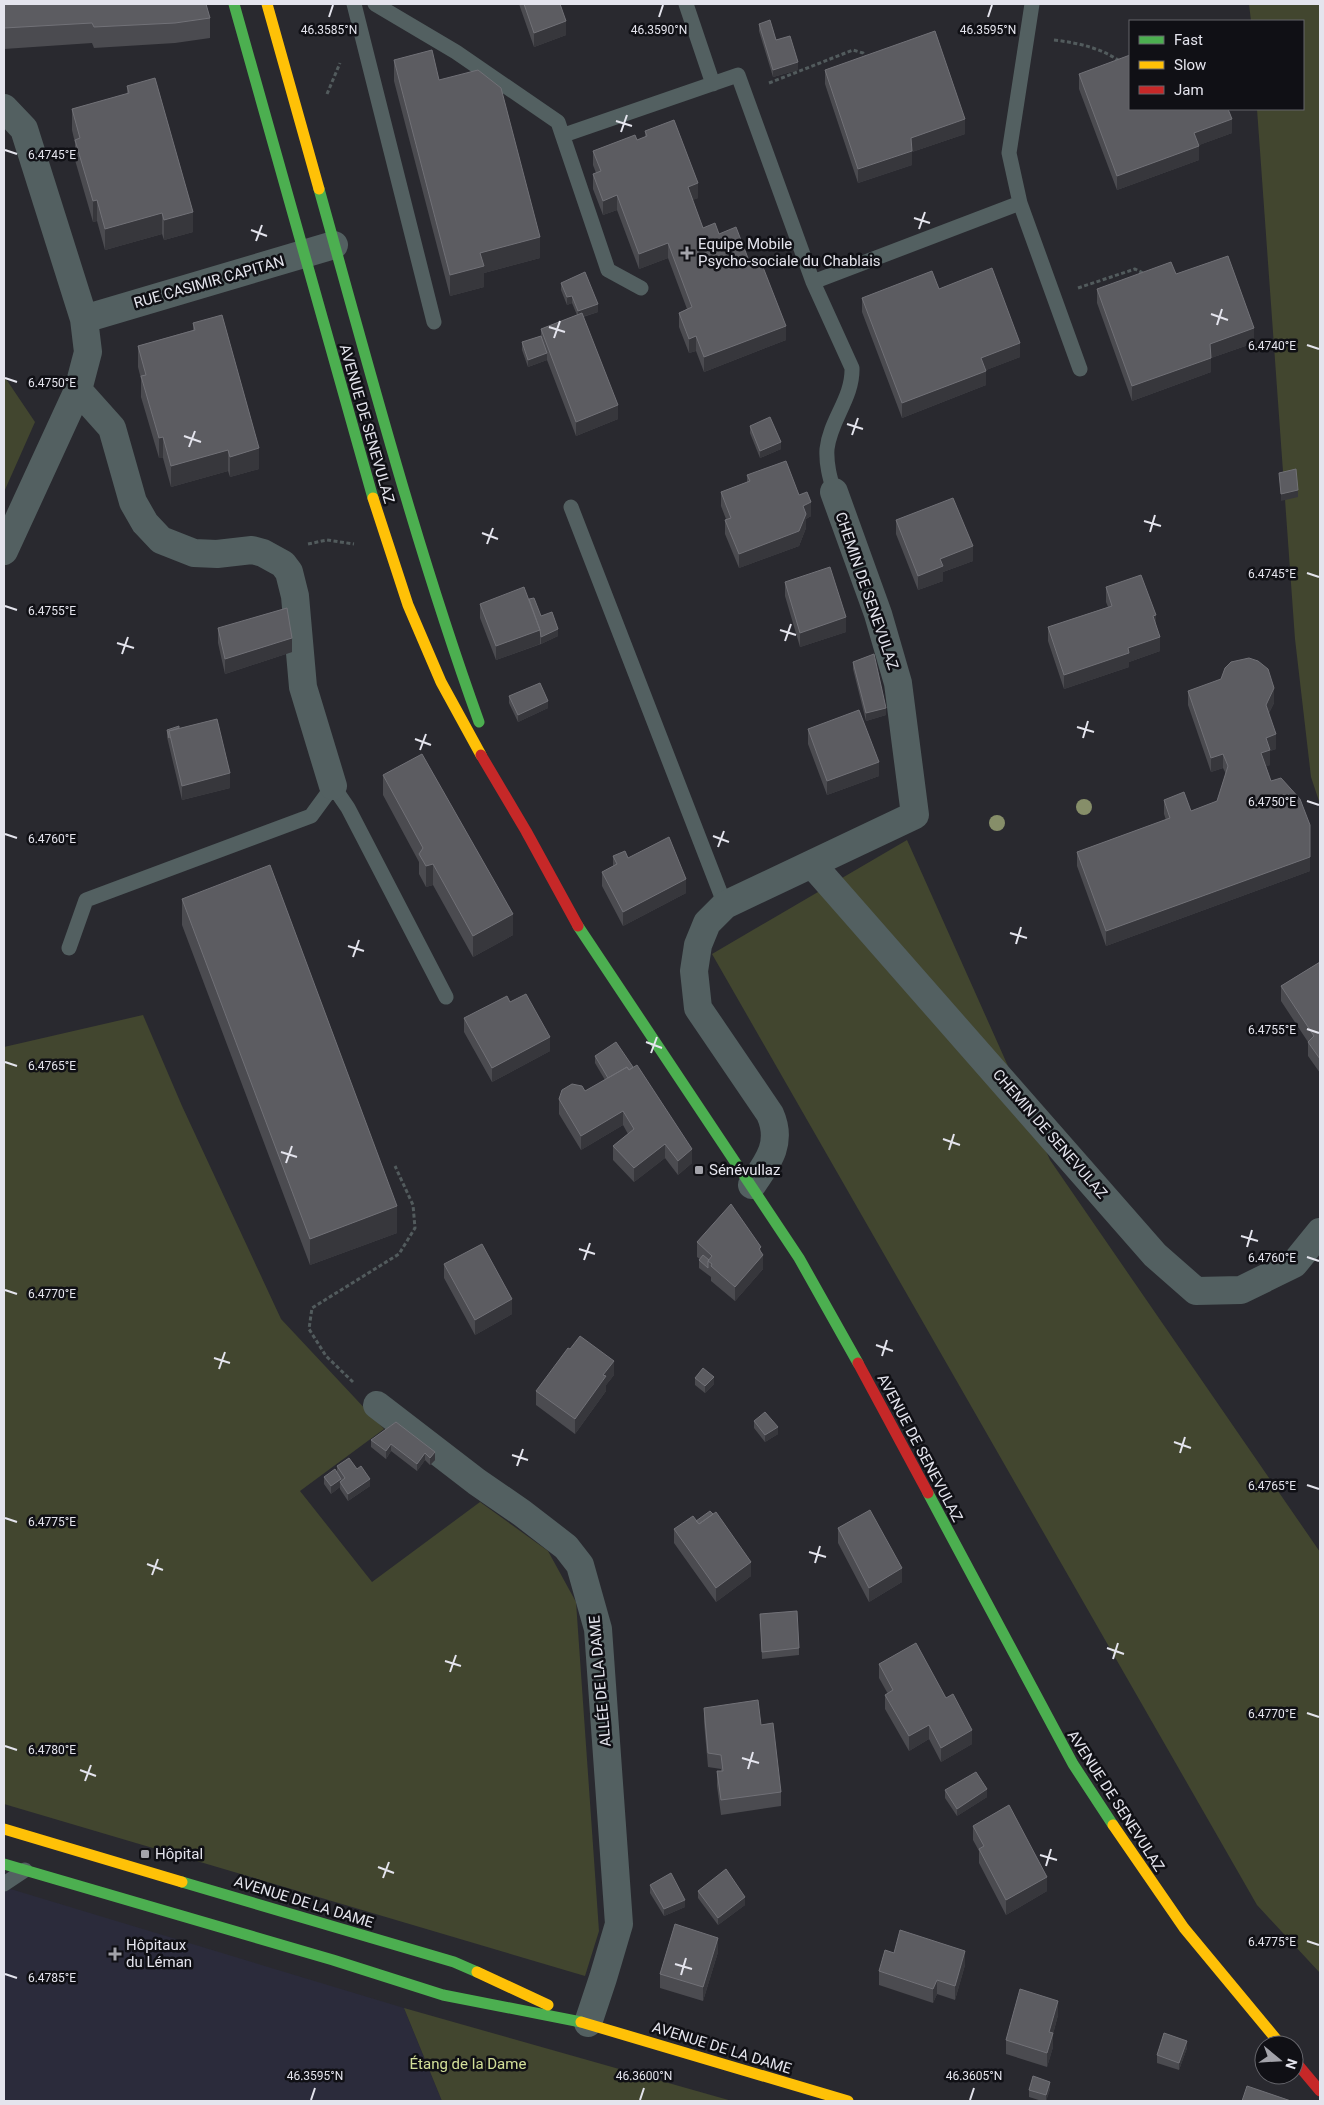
<svg xmlns="http://www.w3.org/2000/svg" width="1324" height="2105" viewBox="0 0 1324 2105" font-family="Roboto,sans-serif">
	<style>
		.built { fill: #2b2b3b }
		.green { fill: #42462f }
		.lines { fill: none; stroke-linecap: round; stroke-linejoin: round }
		.path { stroke: #525b5d; stroke-width: 3; stroke-dasharray: 4 2.5; stroke-linecap: butt }
		.lane { stroke: #536061; stroke-width: 15 }
		.street { stroke: #536061; stroke-width: 28 }
		.fast { stroke: #4caf50; stroke-width: 11 }
		.slow { stroke: #ffc107; stroke-width: 11 }
		.jam { stroke: #c62828; stroke-width: 11 }
		.tree { fill: #868e69 }
		.wall { fill: #4b4b50 }
		.shaded-wall { fill: #37373c }
		.building { fill: #5c5c61; stroke: #717177 }
		.ticks { fill: none; stroke: #e4e4ed; stroke-width: 2 }
		.poi-dot { fill: #a3a3aa; stroke: #101015; stroke-width: 2 }
		.labels { text-anchor: middle; stroke-width: 5; stroke-linejoin: round; paint-order: stroke }
		.poi-label { font-size: 15px; fill: #e4e4ed; stroke: #101015; text-anchor: start }
		.street-label { font-size: 15px; fill: #e4e4ed; stroke: #101015 }
		.park-label { font-size: 15px; fill: #d3e099; stroke: #101015 }
		.ticks-label { font-size: 12px; text-anchor: middle; fill: #e4e4ed; stroke: #101015; stroke-width: 5; stroke-linejoin: round; paint-order: stroke }
	</style>
	<rect width="100%" height="100%" fill="#29292f"/>
	<!-- built -->
	<path class="built" d="M4 1887 404 2008 442 2101H4Z"/>
	<!-- green -->
	<path class="green" d="M1249 4H1320V804L1311 777 1295 639 1257 109H1303V21H1251Z
		M4 376 35 422 4 492Z
		M907 840 1050 1160 1320 1552V1973L1257 1905 712 954Z
		M143 1015 182 1106 281 1319 384 1429 300 1491 372 1582 480 1502 548 1551 576 1602 599 1931 585 1976 4 1804V1047Z
		M404 2008 732 2101H442Z"/>
	<g class="lines">
		<!-- path -->
		<path class="path" d="M1054 40C1079 43 1101 48 1121 62
			M769 83 853 50 863 53 866 58
			M327 94 340 63
			M1078 288 1135 269 1145 274
			M308 544 327 540 354 544
			M353 1382 326 1356 309 1329 312 1308 399 1254 415 1228 413 1205 395 1166"/>
		<!-- lane -->
		<path class="lane" d="M354 4 434 322
			M375 4 456 52 558 122 608 270 641 288
			M686 4 713 84
			M564 135 738 75 813 282 852 368C853 398 830 420 827 449 826 464 830 478 834 492
			M1020 203 1080 369
			M813 282 1020 203 1009 153 1032 4
			M571 507 725 905
			M69 948 86 900 311 816 333 786 348 808 446 997
			M4 1884 25 1870"/>
		<!-- street -->
		<path class="street" d="M4 108 24 129 84 319 88 352 78 390 4 551
			M84 319 334 245
			M78 390 112 428 133 502 145 523 161 540 194 553 217 554 252 550 263 553 283 564 289 572 295 596 303 687 333 786
			M812 864 1155 1255 1196 1291 1241 1290 1294 1264 1320 1232
			M752 1185C768 1162 783 1143 770 1114L698 1008 694 971 698 945 707 923 725 905 915 815 898 683 878 614 834 492
			M377 1405 477 1482 522 1513 566 1547 580 1565 598 1629 619 1924 603 1978 588 2023"/>
		<!-- fast -->
		<path class="fast" d="M234 4 373 498
			M319 189C369 368 416 547 479 722
			M578 926 799 1258 858 1363
			M928 1493 1073 1764 1113 1825
			M4 1864 333 1960 443 1995 581 2022
			M182 1882 454 1962 477 1972"/>
		<!-- slow -->
		<path class="slow" d="M267 4 319 189
			M373 498 408 605 441 682 481 755
			M1113 1825 1184 1928 1281 2045
			M4 1829 182 1882
			M477 1972 548 2005
			M581 2022 848 2101"/>
		<!-- jam -->
		<path class="jam" d="M481 755 526 831 578 926
			M858 1363 928 1493
			M1294 2060 1320 2091"/>
	</g>
	<!-- trees -->
	<g class="tree">
		<circle cx="1084" cy="807" r="8"/>
		<circle cx="997" cy="823" r="8"/>
	</g>
	<!-- wall -->
	<path class="wall" d="M4 4 210 18V38L175 43 94 48 92 43 4 49Z
		M519 4H560L566 35 534 47Z
		M759 24 776 40 798 70 773 77 759 31Z
		M394 60 439 80 540 258 484 273V287L450 296 394 81Z
		M825 70 965 134 912 152V165L858 183 825 84Z
		M1079 74 1232 133 1199 145V160L1117 190 1079 89Z
		M127 86 193 232 164 240 162 234 105 250 97 221 93 222 75 160V143L72 130V109L127 94Z
		M645 131 698 198 692 200 703 228 719 234 751 266 786 340 704 372 696 351 689 353 679 327V313L687 309 668 258 639 269 617 210 603 215 593 189V174L596 173 593 165V151L637 140 645 137Z
		M1176 274 1254 343 1211 358V372L1132 401 1097 303V289Z
		M561 283 598 312 583 317 618 419 576 436 547 360 528 367 522 350V342L541 336V329L577 315 572 303 567 305 561 290Z
		M939 289 1020 357 986 370V385L902 418 862 312V298Z
		M193 323 259 469 230 477 228 471 171 487 163 458H159L141 397V379L138 367V346L193 330Z
		M750 426 781 449 760 458 750 433Z
		M747 475 799 495 811 516 806 519V528L799 546 739 568 725 534V520L726 519 721 506V492L747 482Z
		M896 520 973 561 943 572V581L918 590 896 534Z
		M785 582 846 632 800 647 785 596Z
		M1106 587 1156 625 1160 651 1129 662V667L1064 689 1048 641V627L1108 607 1106 602Z
		M529 599 541 616 558 636 541 644 496 660 480 618V604Z
		M218 628 292 652 225 674 218 643Z
		M853 662 886 715 866 721 853 669Z
		M1188 691 1274 703 1269 713 1276 749 1270 751V765L1266 766 1271 781 1310 871 1106 946 1077 866V852L1166 820 1164 814V800L1191 811 1217 801 1226 774 1223 768 1211 772 1188 705Z
		M509 696 548 708 518 722 509 703Z
		M179 728 230 788 182 800 167 737V730Z
		M808 729 879 776 827 795 808 744Z
		M383 775 513 935 473 957 433 885 426 887 419 874V862L383 795Z
		M613 856 628 858 686 893 623 926 602 886V872L613 866Z
		M182 899 397 1233 310 1265 182 925Z
		M1320 962V1073L1308 1056V1042L1281 1001V986Z
		M464 1018 550 1051 492 1082 464 1032Z
		M595 1056 692 1163 678 1175 665 1158 634 1182 613 1160V1146L628 1134 623 1125 581 1150 559 1114V1099L585 1091 605 1080 595 1063Z
		M697 1242 761 1252 763 1269 735 1301 711 1281V1277L699 1268V1260L700 1259 697 1257Z
		M444 1264 512 1314 475 1335 444 1278Z
		M614 1375 606 1385V1391L575 1434 536 1405V1391Z
		M695 1378 714 1384 705 1393 695 1385Z
		M754 1421 778 1434 765 1442 754 1428Z
		M396 1422 435 1460 430 1465 425 1460 417 1471 391 1451 386 1459 371 1447V1440Z
		M337 1466 370 1486 348 1501 340 1489V1487L331 1494 324 1484V1477L337 1473Z
		M696 1521 751 1576 716 1602 674 1543V1529Z
		M838 1528 902 1582 869 1602 838 1543Z
		M760 1614 799 1648V1655L762 1659Z
		M879 1664 972 1744 941 1762 929 1739 909 1751 885 1709V1695L888 1694 879 1678Z
		M704 1708 781 1792V1806L721 1815 717 1786V1771H721V1769L708 1767 704 1722Z
		M945 1790 987 1797 957 1816 945 1798Z
		M973 1826 1047 1891 1006 1915 979 1863V1851L973 1840Z
		M650 1885 685 1907 664 1916 650 1893Z
		M698 1891 745 1905 718 1925 698 1898Z
		M718 1952 703 2001 660 1988V1974Z
		M894 1953 965 1965 955 2000 937 1994 933 2003 879 1985V1971Z
		M1058 2015 1053 2034V2047L1047 2067 1006 2054V2040Z
		M1187 2048 1179 2070 1157 2063V2055Z
		M1050 2089 1046 2101H1042L1029 2097V2090Z"/>
	<!-- shaded-wall -->
	<path class="shaded-wall" d="M566 21V35L534 47V33Z
		M798 62V70L773 77V70Z
		M965 119V134L912 152V165L858 183V169L911 138Z
		M1232 119V133L1194 147V133Z
		M1199 146V160L1117 190V176Z
		M698 183V198L688 202V187Z
		M617 195V210L603 215V201Z
		M97 200V221L93 222V201Z
		M193 212V232L164 240V220Z
		M162 213V234L105 250V229Z
		M540 237V258L484 273V287L450 296V275L480 253Z
		M668 243V258L639 269V254Z
		M572 296V303L567 305V297Z
		M598 304V312L578 318V311Z
		M786 326V340L704 372V357Z
		M1254 328V343L1211 358V372L1132 401V386L1210 344Z
		M696 336V351L689 353V339Z
		M1020 343V357L981 372V358Z
		M547 353V360L528 367V360Z
		M986 371V385L902 418V403Z
		M618 405V419L576 436V422Z
		M163 437V458H159V438Z
		M781 442V449L760 458V451Z
		M259 448V469L230 477V457Z
		M228 450V471L171 487V466Z
		M1298 490V497L1281 501V494Z
		M811 502V516L806 519V528L799 546 739 568V554L803 506Z
		M973 546V561L943 572V581L918 590V576L940 559Z
		M1156 615V630L1153 616Z
		M846 617V632L800 647V633Z
		M558 629V636L541 644V637Z
		M540 630V644L496 660V646Z
		M1160 637V651L1129 662V667L1064 689V675L1128 648Z
		M292 638V652L225 674V659Z
		M1274 688V703L1266 719V705Z
		M548 701V708L518 722V715Z
		M886 708V715L866 721V713Z
		M1276 734V749L1270 751V765L1261 768V753L1266 738Z
		M1223 754V768L1211 772V758Z
		M879 762V776L827 795V781Z
		M230 773V788L182 800V786Z
		M1310 857V871L1106 946V931Z
		M433 864V885L426 887V866Z
		M686 879V893L623 926V912Z
		M513 914V935L473 957V936Z
		M550 1037V1051L492 1082V1068Z
		M623 1111V1125L581 1150V1136Z
		M665 1144V1158L634 1182V1168Z
		M692 1149V1163L678 1175V1161Z
		M397 1206V1233L310 1265V1239Z
		M761 1247V1257L763 1255V1269L735 1301V1287Z
		M512 1299V1314L475 1335V1320Z
		M614 1361V1375L606 1385V1391L575 1434V1419L603 1375Z
		M714 1377V1384L705 1393V1386Z
		M778 1427V1434L765 1442V1435Z
		M391 1444V1451L386 1459V1451Z
		M435 1452V1460L430 1465V1458Z
		M425 1453V1460L417 1471V1464Z
		M341 1479V1484L340 1482V1487L331 1494V1486Z
		M370 1479V1486L348 1501V1494Z
		M751 1562V1576L716 1602V1588Z
		M902 1568V1582L869 1602V1588Z
		M929 1725V1739L909 1751V1736Z
		M972 1730V1744L941 1762V1748Z
		M987 1789V1797L957 1816V1809Z
		M1047 1877V1891L1006 1915V1900Z
		M745 1897V1905L718 1925V1918Z
		M685 1900V1907L664 1916V1909Z
		M718 1938V1952L703 2001V1987Z
		M965 1951V1965L955 2000V1986Z
		M937 1980V1994L933 2003V1989Z
		M1058 2001V2015L1053 2034V2047L1047 2067V2053L1049 2032Z
		M1187 2041V2048L1179 2070V2063Z
		M1050 2082V2089L1046 2101V2095Z"/>
	<!-- building -->
	<path class="building" d="M4 4H206L210 18 175 23 94 27 92 23 4 28Z
		M524 4H560L566 21 534 33Z
		M770 20 776 40 790 36 798 62 773 70 759 24Z
		M935 31 965 119 911 138 912 151 858 169 825 70Z
		M432 50 439 80 478 70 501 88 540 237 480 253 484 266 450 275 394 60Z
		M1130 55V109H1228L1232 119 1194 133 1199 146 1117 176 1079 74Z
		M155 78 193 212 164 220 162 213 105 229 97 200 93 201 75 140 80 138 72 109 129 93 127 86Z
		M674 120 698 183 688 187 703 228 715 223 719 234 736 227 751 266 761 262 786 326 704 357 696 336 689 339 679 313 692 307 668 243 639 254 617 195 603 201 593 174 601 171 593 151 635 135 637 140 647 136 645 131Z
		M1228 256 1254 328 1210 344 1211 358 1132 386 1097 289 1171 262 1176 274Z
		M992 268 1020 343 981 358 986 371 902 403 862 298 932 271 939 289Z
		M585 272 598 304 578 311 572 296 567 297 561 283Z
		M582 313 618 405 576 422 541 329Z
		M222 315 259 448 230 457 228 450 171 466 163 437 159 438 141 376 146 375 138 346 195 330 193 323Z
		M541 336 547 353 528 360 522 342Z
		M770 417 781 442 760 451 750 426Z
		M786 461 799 495 807 492 811 502 803 506 806 514 799 531 739 554 725 520 731 518 721 492 750 481 747 475Z
		M1296 469 1298 490 1281 494 1279 473Z
		M953 498 973 546 940 559 943 566 918 576 896 520Z
		M830 567 846 617 800 633 785 582Z
		M1141 575 1156 615 1153 616 1160 637 1128 648 1129 653 1064 675 1048 627 1112 606 1106 587Z
		M524 587 540 630 496 646 480 604Z
		M534 598 541 616 552 612 558 629 541 637 540 630 529 599Z
		M287 608 292 638 225 659 218 628Z
		M874 654 886 708 866 713 853 662Z
		M1249 658 1258 661 1268 669 1274 688 1266 705 1276 734 1266 738 1270 750 1261 753 1271 781 1281 778 1300 799 1310 825V857L1106 931 1077 852 1170 818 1164 800 1184 792 1191 811 1217 801 1228 766 1223 754 1211 758 1188 691 1221 679 1225 668 1231 662Z
		M540 683 548 701 518 715 509 696Z
		M859 710 879 762 827 781 808 729Z
		M217 719 230 773 182 786 169 731Z
		M179 726V728L169 731V738L167 730Z
		M422 754 513 914 473 936 433 864 426 866 419 854 423 848 383 775Z
		M669 837 686 879 623 912 602 872 617 864 613 856 625 851 628 858Z
		M270 865 397 1206 310 1239 182 899Z
		M1320 962V1059L1308 1042 1314 1036 1281 986Z
		M526 994 550 1037 492 1068 464 1018 507 996 510 1002Z
		M616 1042 633 1067 629 1070 627 1067 608 1078 595 1056Z
		M637 1065 692 1149 678 1161 665 1144 634 1168 613 1146 634 1129 623 1111 581 1136 559 1099 562 1090 572 1084 582 1086 585 1091 627 1067 629 1070Z
		M731 1204 761 1247 759 1249 763 1255 735 1287 711 1266 712 1264 708 1261 712 1256 697 1242Z
		M482 1244 512 1299 475 1320 444 1264Z
		M703 1255 709 1260 708 1261V1268L699 1260Z
		M580 1336 614 1361 603 1375 606 1376 575 1419 536 1391 568 1348 570 1349Z
		M703 1368 714 1377 705 1386 695 1378Z
		M765 1412 778 1427 765 1435 754 1421Z
		M396 1422 435 1452 430 1458 425 1453 417 1464 391 1444 386 1451 371 1440Z
		M349 1458 357 1469 361 1466 370 1479 348 1494 340 1482 345 1478 337 1466Z
		M335 1469 341 1479 331 1486 324 1477Z
		M870 1510 902 1568 869 1588 838 1528Z
		M710 1511 713 1514 699 1524 696 1521Z
		M716 1512 751 1562 716 1588 674 1529 693 1516 699 1524Z
		M797 1611 799 1648 762 1652 760 1614Z
		M916 1643 946 1698 953 1694 972 1730 941 1748 929 1725 909 1736 885 1695 893 1690 879 1664Z
		M758 1700 761 1725 773 1723 781 1792 721 1800 717 1771H723L721 1755 708 1753 704 1708Z
		M976 1772 987 1789 957 1809 945 1790Z
		M1009 1805 1047 1877 1006 1900 979 1849 984 1846 973 1826Z
		M726 1869 745 1897 718 1918 698 1891Z
		M671 1873 685 1900 664 1909 650 1885Z
		M675 1924 718 1938 703 1987 660 1974Z
		M900 1930 965 1951 955 1986 937 1980 933 1989 879 1971 885 1950 894 1953Z
		M1020 1989 1058 2001 1049 2032 1053 2033 1047 2053 1006 2040Z
		M1164 2033 1187 2041 1179 2063 1157 2055Z
		M1033 2076 1050 2082 1046 2095 1029 2090Z
		M1247 2086 1291 2101H1242Z"/>
	<!-- ticks -->
	<path class="ticks" d="M329 17 333 5M659 17 663 5M988 17 992 5M616 121 632 126M621 132 627 115M5 150 17 154M914 218 930 223M919 229 925 212M251 230 267 236M256 241 262 225M1211 314 1228 320M1217 325 1222 309M549 327 565 332M554 338 560 321M1307 345 1319 349M5 378 17 382M847 424 863 429M852 435 858 418M184 436 201 442M189 447 195 431M1144 521 1161 526M1150 532 1155 515M482 533 498 539M487 544 493 528M1307 573 1319 577M5 606 17 610M780 630 796 635M785 641 791 624M117 643 134 648M122 654 128 637M1077 727 1094 732M1083 738 1088 721M415 739 431 745M420 750 426 734M1307 801 1319 805M5 834 17 838M713 836 729 842M718 847 724 831M1010 933 1027 938M1016 944 1021 927M348 946 364 951M353 957 359 940M1307 1029 1319 1033M646 1042 662 1048M651 1053 657 1037M5 1062 17 1066M943 1139 960 1145M949 1150 954 1134M281 1152 297 1157M286 1163 292 1146M1241 1236 1258 1241M1247 1247 1252 1230M579 1249 595 1254M1307 1257 1319 1261M584 1260 590 1243M5 1290 17 1294M876 1345 893 1351M882 1356 887 1340M214 1358 230 1363M219 1369 225 1352M1174 1442 1191 1448M1180 1453 1185 1437M512 1455 528 1460M517 1466 523 1449M1307 1485 1319 1489M5 1518 17 1522M809 1552 826 1557M815 1563 820 1546M147 1564 163 1570M152 1575 158 1559M1107 1648 1124 1654M1113 1659 1118 1643M445 1661 461 1666M450 1672 456 1655M1307 1713 1319 1717M5 1746 17 1750M742 1758 759 1763M748 1769 753 1752M80 1770 96 1776M85 1781 91 1765M1040 1855 1057 1860M1046 1866 1051 1849M378 1867 394 1873M383 1878 389 1862M1307 1941 1319 1945M675 1964 692 1969M5 1974 17 1978M681 1975 686 1958M311 2100 315 2088M640 2100 644 2088M970 2100 974 2088"/>
	<!-- markers -->
	<g class="poi-dot">
		<path d="M684.5 245.5h5v5h5v5h-5v5h-5v-5h-5v-5h5z"/>
		<rect x="694" y="1165" width="10" height="10" rx="2.5"/>
		<rect x="140" y="1849" width="10" height="10" rx="2.5"/>
		<path d="M112.5 1946.5h5v5h5v5h-5v5h-5v-5h-5v-5h5z"/>
	</g>
	<g class="labels">
		<!-- poi labels -->
		<g class="poi-label">
			<text x="698" y="249">Equipe Mobile<tspan x="698" dy="17">Psycho-sociale du Chablais</tspan></text>
			<text x="709" y="1175">Sénévullaz</text>
			<text x="155" y="1859">Hôpital</text>
			<text x="126" y="1950">Hôpitaux<tspan x="126" dy="17">du Léman</tspan></text>
		</g>
		<!-- street labels -->
		<g class="street-label">
			<text transform="translate(209 282) rotate(-16)" y="5">RUE CASIMIR CAPITAN</text>
			<text transform="translate(367 424) rotate(74)" y="5">AVENUE DE SENEVULAZ</text>
			<text transform="translate(867 591) rotate(71)" y="5">CHEMIN DE SENEVULAZ</text>
			<text transform="translate(1050 1134) rotate(49)" y="5">CHEMIN DE SENEVULAZ</text>
			<text transform="translate(920 1448) rotate(62)" y="5">AVENUE DE SENEVULAZ</text>
			<text transform="translate(600 1681) rotate(-95)" y="5">ALLÉE DE LA DAME</text>
			<text transform="translate(1116 1801) rotate(57)" y="5">AVENUE DE SENEVULAZ</text>
			<text transform="translate(304 1902) rotate(17)" y="5">AVENUE DE LA DAME</text>
			<text transform="translate(722 2048) rotate(17)" y="5">AVENUE DE LA DAME</text>
		</g>
		<!-- park labels -->
		<g class="park-label">
			<text x="468" y="2069">Étang de la Dame</text>
		</g>
	</g>
	<g class="ticks-label">
		<text x="329" y="34">46.3585°N</text>
		<text x="659" y="34">46.3590°N</text>
		<text x="988" y="34">46.3595°N</text>
		<text x="52" y="159">6.4745°E</text>
		<text x="1272" y="350">6.4740°E</text>
		<text x="52" y="387">6.4750°E</text>
		<text x="1272" y="578">6.4745°E</text>
		<text x="52" y="615">6.4755°E</text>
		<text x="1272" y="806">6.4750°E</text>
		<text x="52" y="843">6.4760°E</text>
		<text x="1272" y="1034">6.4755°E</text>
		<text x="52" y="1070">6.4765°E</text>
		<text x="1272" y="1262">6.4760°E</text>
		<text x="52" y="1298">6.4770°E</text>
		<text x="1272" y="1490">6.4765°E</text>
		<text x="52" y="1526">6.4775°E</text>
		<text x="1272" y="1718">6.4770°E</text>
		<text x="52" y="1754">6.4780°E</text>
		<text x="1272" y="1946">6.4775°E</text>
		<text x="52" y="1982">6.4785°E</text>
		<text x="315" y="2080">46.3595°N</text>
		<text x="644" y="2080">46.3600°N</text>
		<text x="974" y="2080">46.3605°N</text>
	</g>
	<!-- border -->
	<rect width="1324" height="2105" fill="none" stroke="#e4e4ed" stroke-width="10"/>
	<!-- legend -->
	<rect x="1129" y="20" width="175" height="90" fill="#101015" stroke="#65656b"/>
	<rect x="1139" y="36" width="25" height="8" fill="#4caf50" stroke="#65656b"/>
	<text x="1174" y="45" font-size="15" fill="#e4e4ed">Fast</text>
	<rect x="1139" y="61" width="25" height="8" fill="#ffc107" stroke="#65656b"/>
	<text x="1174" y="70" font-size="15" fill="#e4e4ed">Slow</text>
	<rect x="1139" y="86" width="25" height="8" fill="#c62828" stroke="#65656b"/>
	<text x="1174" y="95" font-size="15" fill="#e4e4ed">Jam</text>
	<!-- north arrow -->
	<g transform="translate(1279 2060) rotate(108)"><circle r="24" fill="#101015" stroke="#65656b"/>
	<path d="M0-4L9 19L0 12L-9 19Z" fill="#a3a3aa"/>
	<text y="-8" font-size="14" font-weight="bold" text-anchor="middle" fill="#e4e4ed">N</text>
	</g>
</svg>
